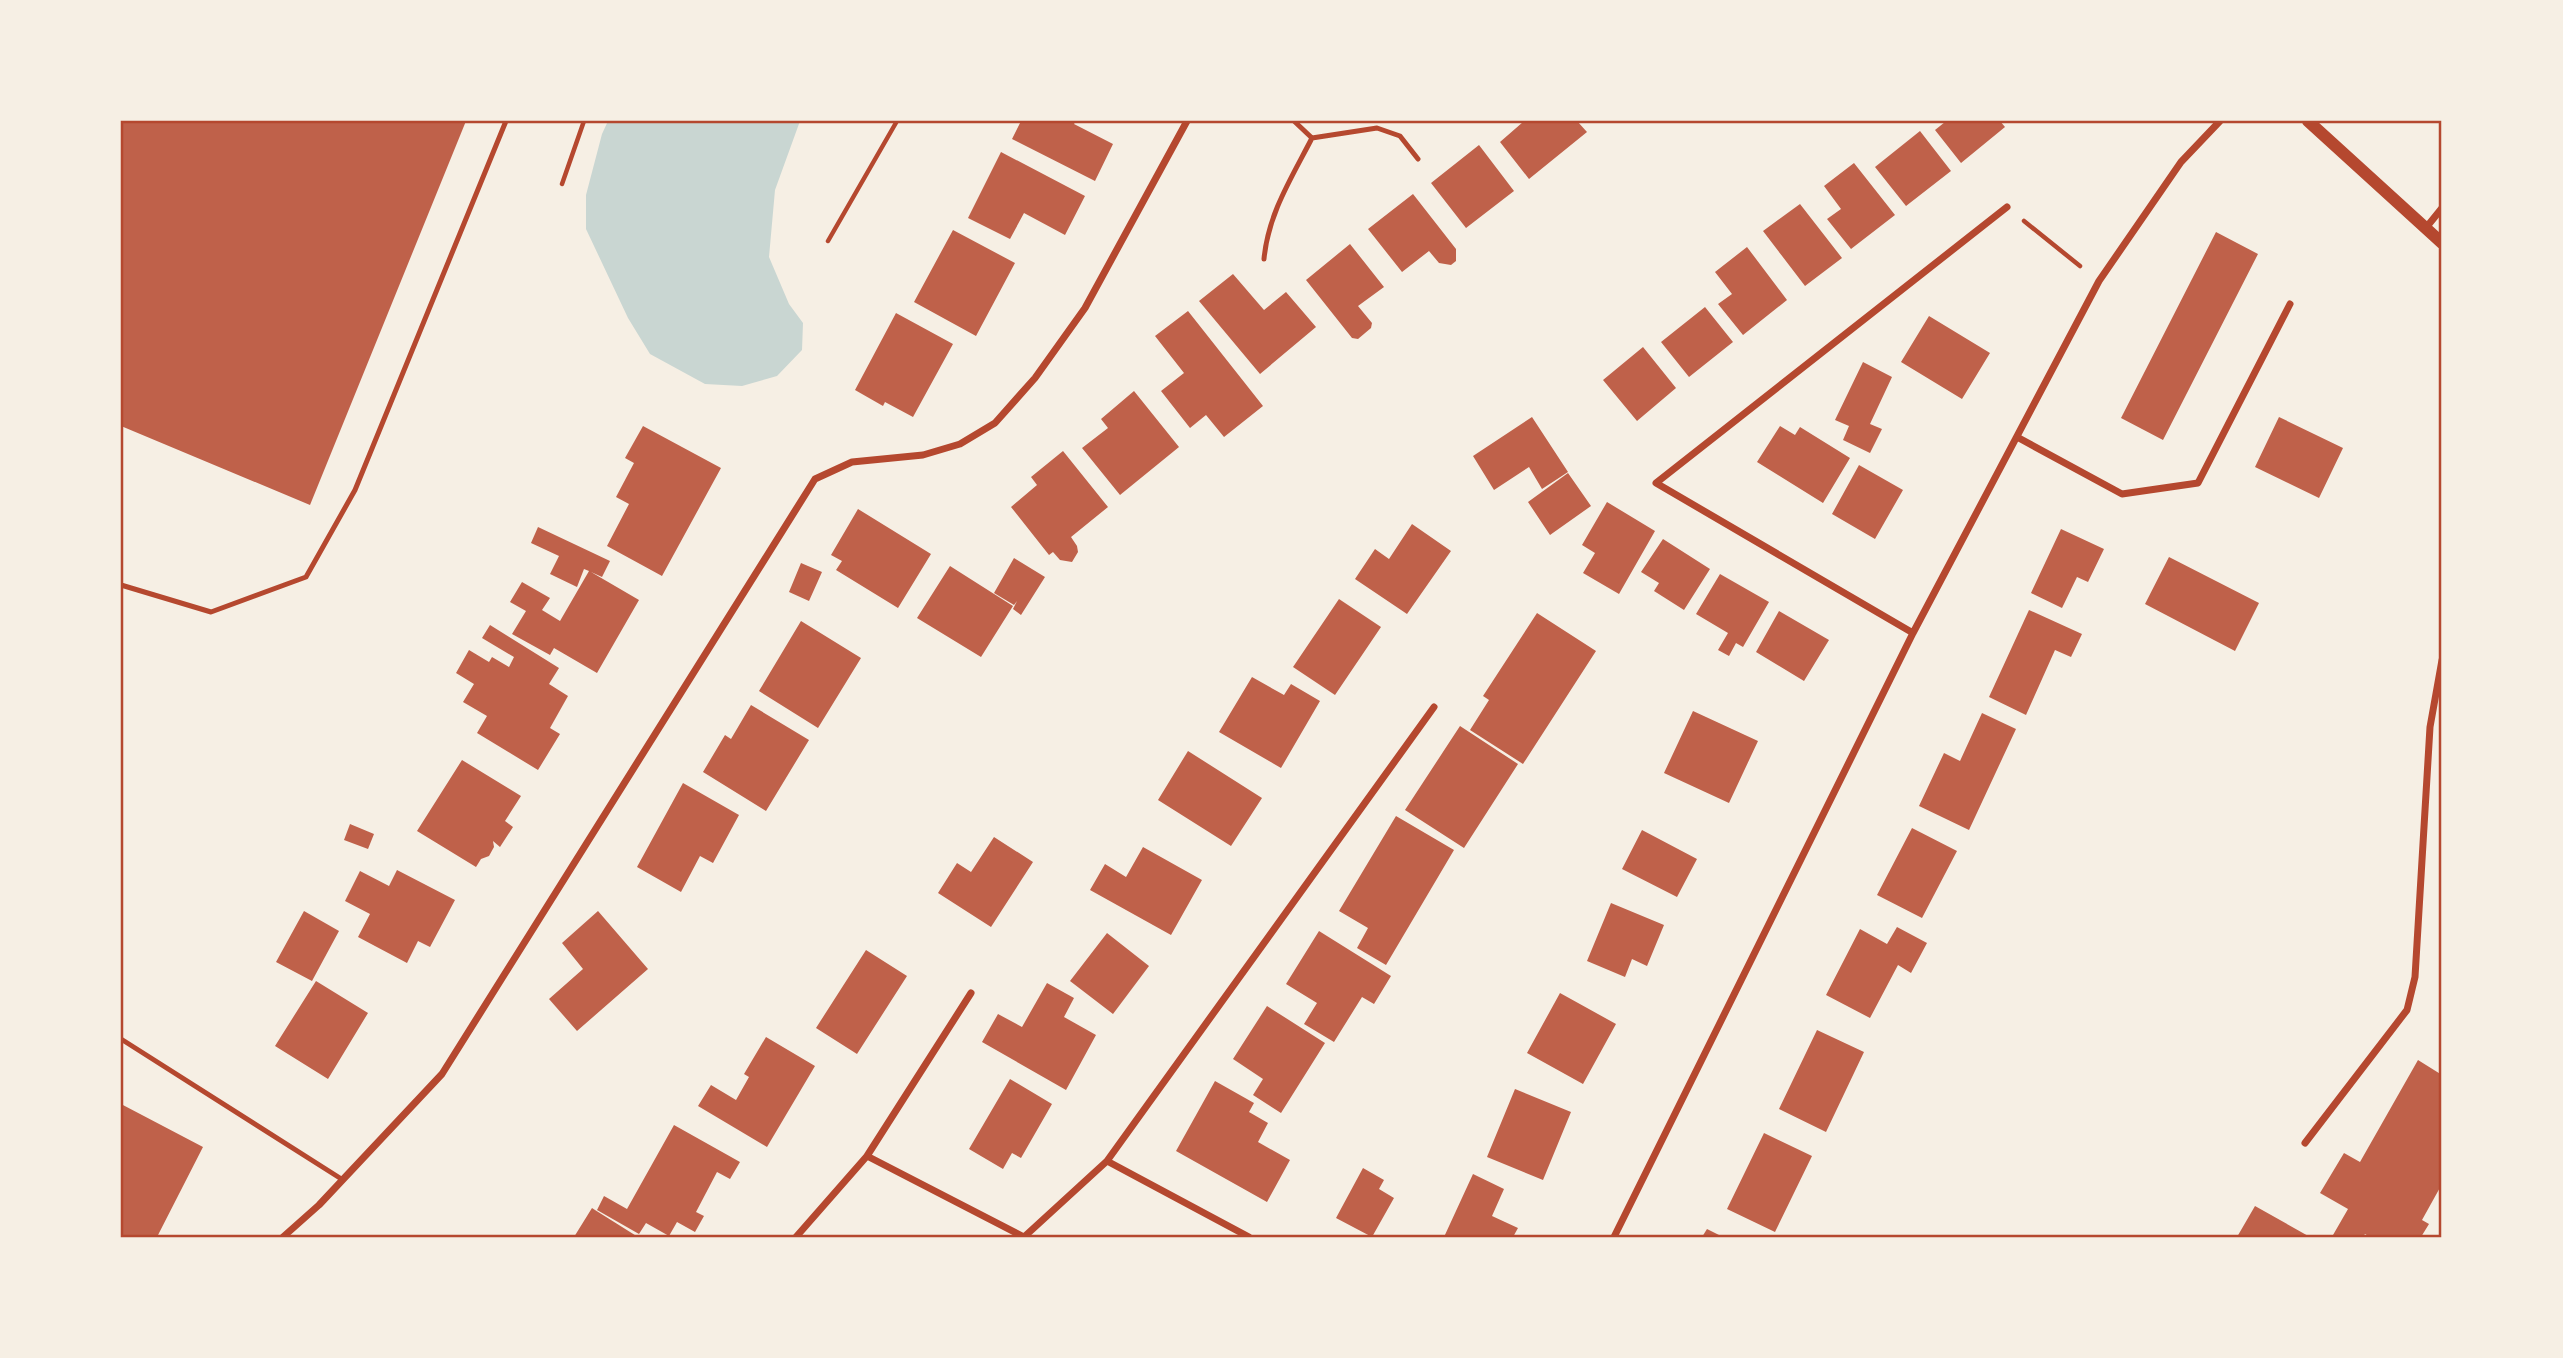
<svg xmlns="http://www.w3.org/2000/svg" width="2563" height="1358" viewBox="0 0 2563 1358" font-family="Lato,sans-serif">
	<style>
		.water { fill: #c9d6d2 }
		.building { fill: #bf614a }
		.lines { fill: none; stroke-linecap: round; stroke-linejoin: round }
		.path { stroke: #b5482f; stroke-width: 4.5 }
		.service { stroke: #b5482f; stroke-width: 5 }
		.minor { stroke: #b5482f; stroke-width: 7 }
		.tertiary { stroke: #b5482f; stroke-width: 12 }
		.neatline { fill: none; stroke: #b5482f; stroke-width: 2.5 }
	</style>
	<rect width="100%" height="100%" fill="#f6efe4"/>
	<!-- water -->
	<path class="water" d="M608 121H800L775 190 769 257 789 304 803 323 802 350 777 376 742 386 705 384 650 354 628 318 586 229V195L602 134Z"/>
	<!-- building -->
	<path class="building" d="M121 121H466L310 505 121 426Z
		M1021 121H1076L1074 124 1113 144 1095 181 1012 139Z
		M1522 121H1577L1587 132 1529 179 1500 142 1523 122Z
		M1944 121H2000L2005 127 1961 163 1935 130 1945 122Z
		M1920 131 1951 171 1906 206 1875 167Z
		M1479 145 1514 191 1466 228 1431 183Z
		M1001 152 1085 196 1065 235 1024 213 1010 239 968 218Z
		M1854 163 1895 215 1851 249 1827 219 1841 209 1824 186Z
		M1413 194 1456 249V261L1451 265 1439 263 1429 251 1402 272 1368 229Z
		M1800 204 1842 258 1805 286 1763 231Z
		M953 230 1015 263 976 336 914 302Z
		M2216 232 2258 254 2163 440 2121 418Z
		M1350 244 1384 287 1358 306 1372 323 1371 328 1358 339 1352 338 1306 280Z
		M1747 247 1787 300 1743 335 1718 304 1732 294 1715 272Z
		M1233 274 1264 310 1286 292 1316 327 1260 374 1199 301Z
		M1705 307 1733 342 1689 377 1661 342Z
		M1188 311 1263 406 1224 437 1206 415 1190 428 1161 391 1184 373 1155 336Z
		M896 313 953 344 913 417 885 402 883 406 855 390Z
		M1929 316 1990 353 1962 399 1901 362Z
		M1643 347 1676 388 1637 421 1603 380Z
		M1863 362 1892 377 1870 424 1882 429 1870 453 1843 440 1849 426 1835 420Z
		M1134 391 1179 447 1120 495 1082 448 1108 428 1101 419Z
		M1532 417 1568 472 1542 489 1529 467 1494 490 1473 456Z
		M2279 417 2343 448 2319 498 2255 467Z
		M643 426 721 468 662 576 607 546 629 504 616 497 634 463 625 458Z
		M1780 426 1795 435 1800 427 1850 458 1823 503 1757 462Z
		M1063 451 1108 507 1071 537 1077 546 1078 552 1072 562 1060 560 1053 552 1049 555 1011 507 1037 485 1031 477Z
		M1859 465 1903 490 1875 539 1832 514Z
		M1568 473 1591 506 1550 535 1528 502Z
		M1607 502 1655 531 1619 594 1583 573 1595 553 1582 545Z
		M858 509 931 554 898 608 836 570 842 561 831 555Z
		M1412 524 1451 551 1407 614 1355 579 1375 549 1389 559Z
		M538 527 610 561 602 577 591 572 639 600 597 673 554 648 550 655 512 634 526 611 510 602 522 582 550 598 542 610 560 621 589 571 584 569 577 587 550 574 559 556 531 543Z
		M2061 529 2104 549 2088 582 2077 577 2062 608 2031 593Z
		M1663 539 1710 569 1684 610 1654 591 1659 583 1641 572Z
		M2169 557 2259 603 2235 651 2145 604Z
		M1014 558 1045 577 1021 615 1013 609 1017 601 1014 605 994 593Z
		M801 563 822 572 809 601 789 592Z
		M950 566 1013 606 981 657 917 618Z
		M1720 574 1769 602 1743 647 1736 643 1729 656 1718 650 1728 633 1696 614Z
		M1339 599 1381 627 1335 695 1293 667Z
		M2029 610 2082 634 2071 657 2055 650 2026 715 1989 697Z
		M1779 611 1829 640 1804 681 1756 652Z
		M1537 613 1596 651 1523 764 1470 730 1489 700 1483 696Z
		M801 621 861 658 818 728 759 691Z
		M490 625 559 668 549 684 568 696 550 728 560 734 538 770 477 733 487 716 463 702 474 684 456 673 469 650 489 662 492 657 509 667 514 657 482 638Z
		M1252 677 1284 695 1291 684 1320 701 1281 768 1219 732Z
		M751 705 809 740 766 811 703 772 725 735 731 739Z
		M1693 711 1758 741 1729 803 1664 773Z
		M1982 713 2016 729 1969 830 1919 806 1944 753 1960 761Z
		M1460 726 1518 764 1464 848 1405 810Z
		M1188 751 1262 798 1231 846 1158 800Z
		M462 760 521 796 505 821 513 827 500 847 493 841 494 847 489 856 481 859 476 867 417 831Z
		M683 783 739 815 713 863 700 856 681 892 637 867Z
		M1396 816 1454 850 1386 965 1357 948 1368 928 1339 911Z
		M350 824 374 834 368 849 344 840Z
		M1912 828 1957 851 1922 918 1877 895Z
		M1642 830 1697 859 1677 897 1622 869Z
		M994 837 1033 862 991 927 938 893 957 863 971 872Z
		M1143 847 1202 880 1171 935 1090 890 1105 864 1126 877Z
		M397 870 455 900 430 947 418 941 407 963 358 937 370 914 345 901 360 871 389 886Z
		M1611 903 1664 925 1647 966 1632 959 1625 977 1587 961Z
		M304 911 339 931 312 981 276 962Z
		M598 911 648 969 577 1031 549 999 583 969 562 943Z
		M1897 927 1927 943 1911 973 1898 965 1870 1018 1826 995 1860 929 1887 944Z
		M1319 931 1391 976 1374 1004 1362 997 1334 1042 1304 1024 1317 1003 1286 984Z
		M1107 933 1149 966 1113 1014 1070 981Z
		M866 950 907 976 857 1054 816 1028Z
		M316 981 368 1013 328 1079 275 1046Z
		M1047 983 1074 998 1064 1017 1096 1035 1066 1090 982 1042 998 1014 1022 1027Z
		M1560 993 1616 1024 1583 1084 1527 1053Z
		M1267 1006 1325 1043 1281 1113 1253 1095 1263 1079 1233 1059Z
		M1817 1030 1864 1052 1826 1132 1779 1109Z
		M766 1037 815 1066 767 1147 698 1106 711 1085 736 1100 749 1077 744 1074Z
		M2418 1060 2442 1075V1184L2422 1220 2429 1224 2421 1237H2370L2365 1234 2363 1237H2338L2333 1235 2348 1209 2320 1193 2344 1153 2360 1162Z
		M1010 1079 1052 1104 1021 1158 1012 1153 1003 1169 969 1149Z
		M1215 1081 1254 1103 1249 1112 1268 1123 1258 1142 1290 1160 1267 1202 1176 1151Z
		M1515 1089 1571 1112 1543 1180 1487 1157Z
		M121 1104 203 1147 157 1237H121Z
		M674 1125 740 1162 730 1179 717 1172 696 1212 704 1216 695 1232 677 1222 669 1236 646 1223 639 1234 597 1210 604 1196 627 1209Z
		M1764 1133 1812 1156 1775 1232 1727 1209Z
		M1363 1168 1384 1180 1379 1189 1394 1198 1372 1237 1336 1218Z
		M1473 1174 1504 1189 1492 1216 1518 1228 1513 1237H1444Z
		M2255 1206 2310 1237H2237Z
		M592 1208 595 1210 638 1237H574Z
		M1707 1229 1723 1237H1702Z"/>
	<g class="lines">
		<!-- path -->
		<path class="path" d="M562 184 584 121
			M2024 221 2080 266
			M828 241 897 121"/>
		<!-- service -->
		<path class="service" d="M1294 121 1312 138
			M1264 259C1268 214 1292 177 1312 138L1377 128 1400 136 1418 159
			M121 585 211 612 306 577 355 490 506 121
			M121 1039 343 1180"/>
		<!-- minor -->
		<path class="minor" d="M2425 229 2442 208
			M2017 437 2122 494 2198 483 2290 304
			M1913 633 1656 483 2007 207
			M2305 1143 2407 1010 2415 977 2430 727 2442 660
			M867 1156 971 993
			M283 1237 319 1205 442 1074 815 479 852 462 923 455 960 444 995 423 1035 378 1085 308 1187 121
			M796 1237 867 1156 1024 1237
			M1024 1237 1107 1161
			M1249 1237 1107 1161 1434 707
			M1614 1237 1913 633 2099 281 2181 162 2220 121"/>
		<!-- tertiary -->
		<path class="tertiary" d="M2308 121 2442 243"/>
	</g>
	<!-- border -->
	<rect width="2563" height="1358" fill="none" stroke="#f6efe4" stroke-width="245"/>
	<rect x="122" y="122" width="2318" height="1114" class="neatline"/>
</svg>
